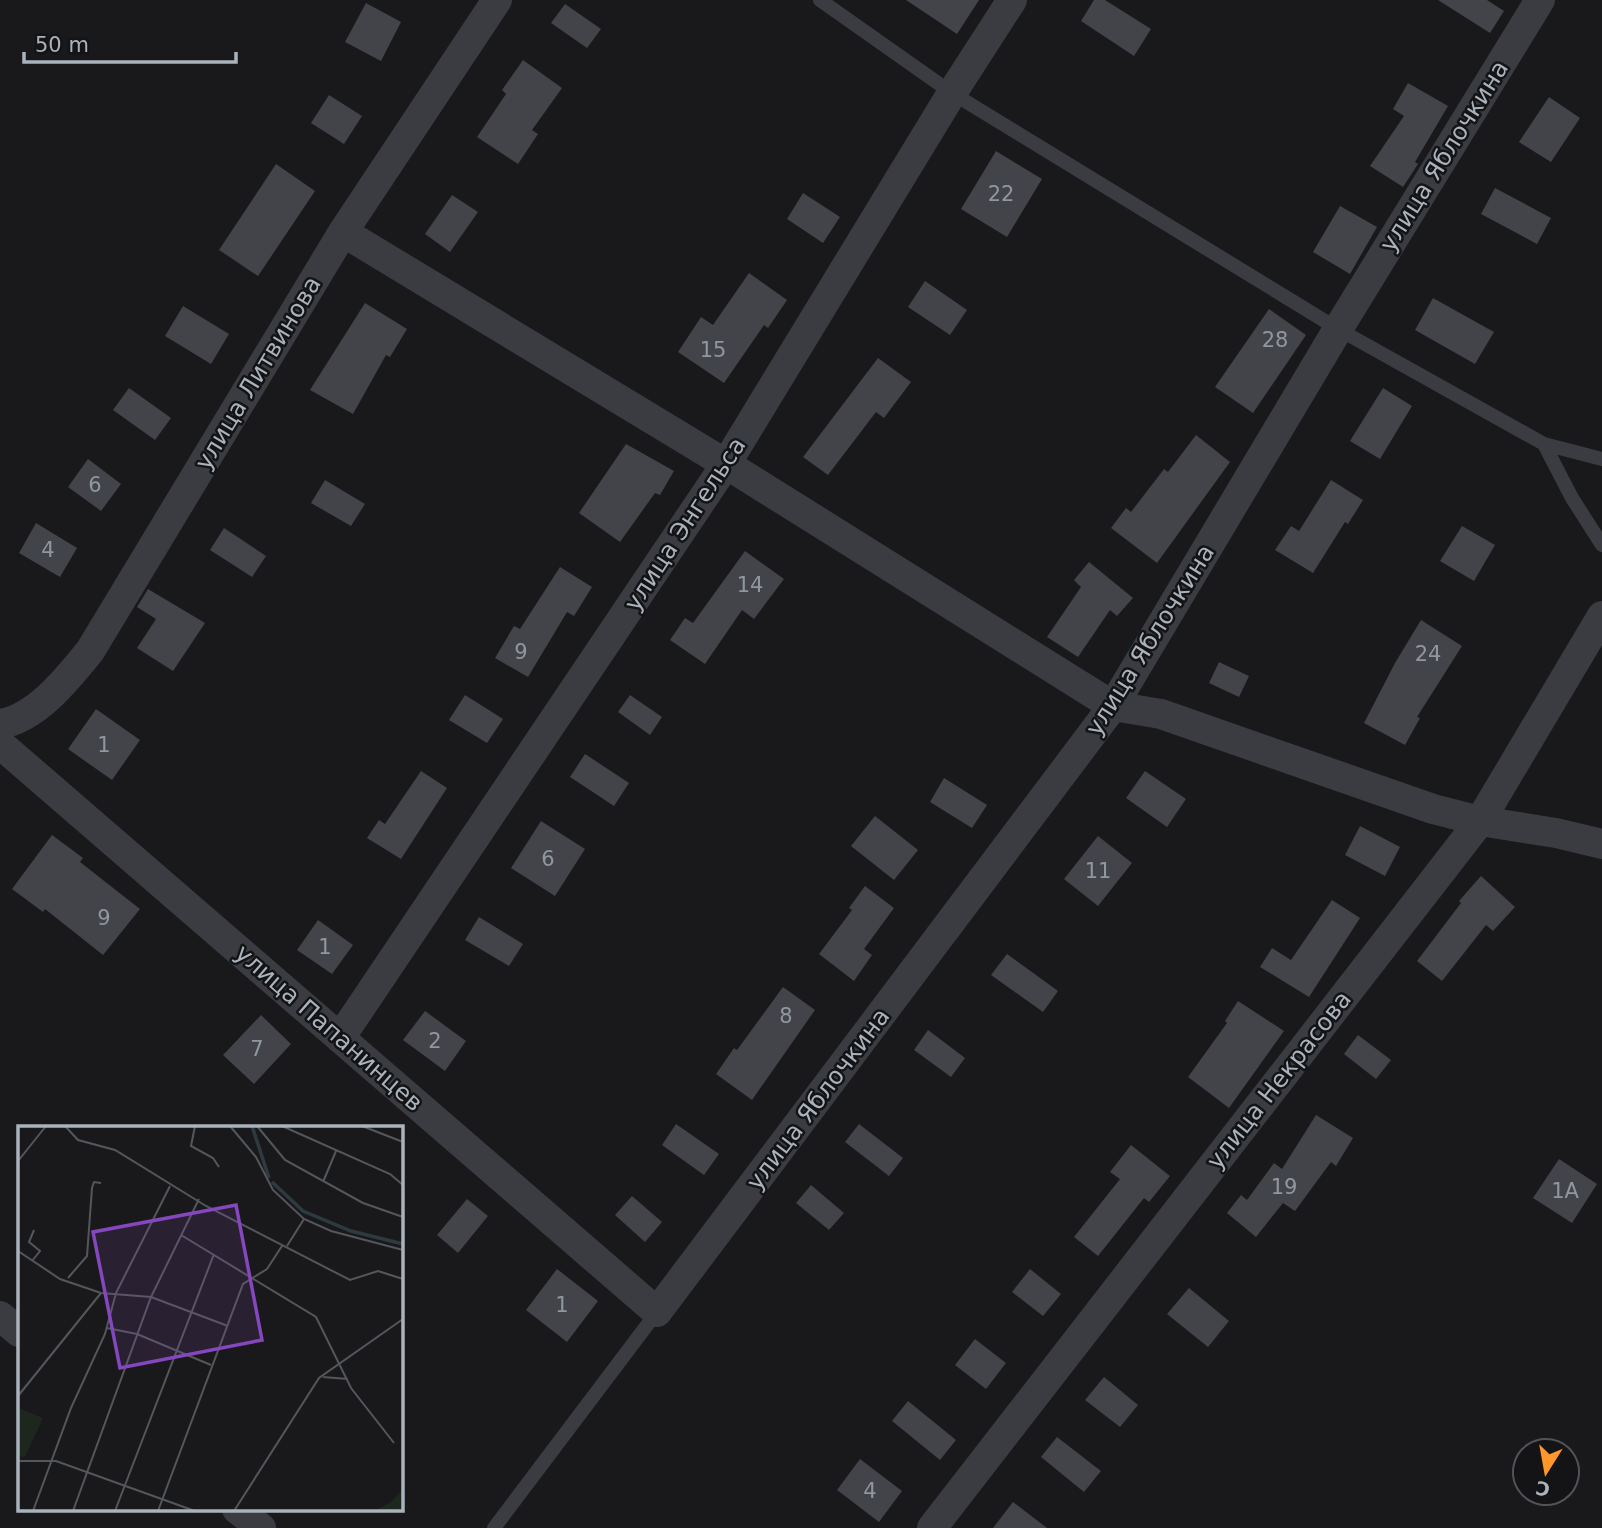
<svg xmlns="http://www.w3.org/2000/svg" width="1602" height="1528" viewBox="0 0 1602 1528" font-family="'DejaVu Sans',sans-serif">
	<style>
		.building { fill: #434449 }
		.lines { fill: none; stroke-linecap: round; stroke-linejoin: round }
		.service { stroke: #3a3c41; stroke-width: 14 }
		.minor { stroke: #3a3c41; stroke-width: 30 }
		.labels { text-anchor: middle; stroke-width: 5; stroke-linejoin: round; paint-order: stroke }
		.number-label { font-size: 21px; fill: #90979f }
		.street-label { font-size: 24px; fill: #aab3bc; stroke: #141417 }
		.inset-river { fill: none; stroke: #2d3b41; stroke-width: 3.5 }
		.inset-road { fill: none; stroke: #53575b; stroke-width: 2 }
		.view { fill: #8447be; fill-opacity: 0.15; stroke: #8447be; stroke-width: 3.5 }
		.inset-edge { fill: none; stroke: #aab3bc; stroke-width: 3.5 }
	</style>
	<rect width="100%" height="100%" fill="#19191b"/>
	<!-- building -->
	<path class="building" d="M906 0H979L957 34Z
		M1094 0H1105L1151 29 1134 56 1081 21Z
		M1438 0H1487L1504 11 1490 33Z
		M366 3 401 22 381 61 345 42Z
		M565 4 601 29 587 48 551 23Z
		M523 60 562 88 532 130 538 134 518 164 477 137 506 94 502 90Z
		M1408 83 1448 106 1415 162 1418 164 1403 187 1370 166 1404 116 1393 109Z
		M329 95 362 116 344 144 311 123Z
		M1549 97 1580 118 1551 162 1519 142Z
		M996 151 1042 179 1007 237 961 209Z
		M276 164 315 191 258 276 219 250Z
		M1495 188 1551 218 1537 244 1481 214Z
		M803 193 840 217 823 243 787 219Z
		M452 195 478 212 450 252 425 234Z
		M1340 206 1377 227 1350 274 1313 252Z
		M749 273 787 300 768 328 764 325 724 383 678 352 701 317 713 325Z
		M925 281 967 310 950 335 908 307Z
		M1433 298 1494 332 1475 364 1415 330Z
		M365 303 407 329 390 357 386 355 353 414 310 390Z
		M183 306 229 334 211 364 165 336Z
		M1269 309 1306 335 1253 413 1215 387Z
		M878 358 911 382 884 418 876 412 828 475 803 457Z
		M129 388 171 418 155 440 113 410Z
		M1383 388 1412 406 1380 459 1350 441Z
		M1196 435 1230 462 1157 563 1111 528 1126 508 1131 512 1164 469 1168 472Z
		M626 444 674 471 660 495 655 493 620 542 579 513Z
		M88 459 121 484 101 511 68 487Z
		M325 480 365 504 351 526 311 503Z
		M1331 480 1363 500 1348 524 1345 522 1313 573 1275 550 1291 526 1299 531Z
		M36 523 77 548 60 577 19 553Z
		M1462 526 1495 545 1474 581 1440 561Z
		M224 528 266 556 252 577 210 550Z
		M745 551 784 579 754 619 742 610 705 664 670 640 685 618 693 623Z
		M1089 562 1133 598 1117 616 1110 610 1078 657 1047 637 1081 587 1074 580Z
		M560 567 592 587 574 616 567 612 528 677 495 658 514 626 520 629Z
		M148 589 205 623 173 671 137 648 156 619 137 607Z
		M1421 620 1462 646 1417 717 1420 718 1405 745 1364 723 1395 663Z
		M1219 662 1249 676 1239 697 1209 683Z
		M465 695 503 719 487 743 449 720Z
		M630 695 662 717 650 735 618 712Z
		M96 709 140 740 112 780 68 749Z
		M585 754 629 783 614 806 570 777Z
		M421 771 447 788 401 859 367 838 379 820 385 824Z
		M1145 771 1186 799 1167 827 1126 798Z
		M944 778 987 805 972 828 930 802Z
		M875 816 918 850 894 880 851 846Z
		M541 821 585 849 555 896 511 868Z
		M1360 826 1400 847 1385 876 1345 855Z
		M52 835 83 858 80 862 140 909 103 955 45 909 43 912 12 889Z
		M1098 836 1132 863 1098 906 1064 879Z
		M1481 876 1515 907 1493 931 1486 925 1442 981 1417 961 1461 903 1459 901Z
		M865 886 894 908 864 949 872 955 854 981 819 954 852 910 849 908Z
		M1332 900 1360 918 1309 997 1260 967 1272 948 1291 960Z
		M479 917 523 944 509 966 465 940Z
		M318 920 353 945 332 974 297 950Z
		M1007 954 1058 991 1043 1012 991 975Z
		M783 987 815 1010 752 1100 716 1074 734 1048 737 1050Z
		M1238 1001 1284 1031 1229 1108 1188 1077 1227 1023 1225 1021Z
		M425 1011 466 1041 445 1071 403 1040Z
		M261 1015 291 1044 254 1084 223 1055Z
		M928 1030 965 1058 951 1077 914 1050Z
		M1358 1035 1391 1060 1376 1079 1344 1054Z
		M1316 1115 1353 1138 1336 1166 1331 1162 1295 1211 1283 1203 1256 1237 1227 1213 1241 1195 1247 1200 1274 1163 1282 1169Z
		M676 1124 719 1154 704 1175 662 1145Z
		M859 1124 903 1158 889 1176 845 1142Z
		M1131 1145 1170 1176 1149 1202 1144 1198 1098 1256 1074 1237 1120 1179 1110 1172Z
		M1559 1159 1597 1184 1572 1223 1533 1198Z
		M811 1185 844 1213 829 1230 796 1203Z
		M632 1196 662 1222 645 1242 615 1215Z
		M467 1199 488 1216 458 1253 437 1235Z
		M557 1269 598 1301 567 1342 526 1310Z
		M1030 1269 1061 1294 1043 1316 1012 1292Z
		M1189 1288 1229 1321 1208 1347 1167 1314Z
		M975 1339 1006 1363 986 1389 955 1365Z
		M1104 1377 1138 1405 1120 1427 1085 1400Z
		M908 1401 956 1440 940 1460 892 1421Z
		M1057 1437 1101 1471 1084 1492 1041 1457Z
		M860 1459 902 1491 879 1522 837 1490Z
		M1013 1502 1047 1528H993Z"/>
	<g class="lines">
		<!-- service -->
		<path class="service" d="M820 0 952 93 1338 329 1544 444 1602 459
			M1544 444 1572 498 1602 545
			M494 1528 657 1312"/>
		<!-- minor -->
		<path class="minor" d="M343 232 726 464 1113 706 1161 714 1433 809 1480 821 1556 833 1602 844
			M0 724C36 719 68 678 90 651L343 232 497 0
			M0 744 657 1312 1113 706 1338 329 1540 0
			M340 1038 726 464 952 93 1012 0
			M0 1316 19 1332
			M237 1509 261 1528
			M932 1528 1480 821 1602 616"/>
	</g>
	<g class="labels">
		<!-- number labels -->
		<g class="number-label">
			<text x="1001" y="201">22</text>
			<text x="1275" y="347">28</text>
			<text x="713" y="357">15</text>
			<text x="95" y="492">6</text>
			<text x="48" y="557">4</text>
			<text x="750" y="592">14</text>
			<text x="521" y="659">9</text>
			<text x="1428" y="661">24</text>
			<text x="104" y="752">1</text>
			<text x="548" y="866">6</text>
			<text x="1098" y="878">11</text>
			<text x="104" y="925">9</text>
			<text x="325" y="954">1</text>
			<text x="786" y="1023">8</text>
			<text x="435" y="1048">2</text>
			<text x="257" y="1056">7</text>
			<text x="1284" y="1194">19</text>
			<text x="1565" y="1198">1А</text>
			<text x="562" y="1312">1</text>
			<text x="870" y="1498">4</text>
		</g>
		<!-- street labels -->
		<g class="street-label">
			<text transform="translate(1444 156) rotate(-58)" y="8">улица Яблочкина</text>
			<text transform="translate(258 373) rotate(-59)" y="8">улица Литвинова</text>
			<text transform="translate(685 524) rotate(-57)" y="8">улица Энгельса</text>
			<text transform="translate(1150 640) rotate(-58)" y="8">улица Яблочкина</text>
			<text transform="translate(329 1028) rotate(41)" y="8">улица Папанинцев</text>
			<text transform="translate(1279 1080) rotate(-52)" y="8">улица Некрасова</text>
			<text transform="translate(818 1099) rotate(-53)" y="8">улица Яблочкина</text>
		</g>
	</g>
	<!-- overview -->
	<g transform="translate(18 1126)">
		<rect width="385" height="385" fill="#19191b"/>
		<path d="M0 282 25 292 7 331 0 330ZM385 363V385H356L373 376Z" fill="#1e271e"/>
		<path class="inset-river" d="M234 0 251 52M254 56 285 85 333 105 385 118"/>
		<path class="inset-road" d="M47 0 60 14 97 24 188 80 332 154 360 145 385 153M177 0 173 20 195 32 201 41M212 0 238 31 255 64 286 93 313 105 385 124M239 0 267 34 345 77 385 91M264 0 372 48 385 59M344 0 385 16M0 35 28 0M305 56 318 25M163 109 298 191 333 262 376 317M269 120 286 93M0 125 42 153 83 167 133 171 210 200M14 135 22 125 11 116 16 104M50 152 69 130 74 62 76 56 83 57M89 202 119 208 193 239M305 251 330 253M0 270 83 167M0 335H38L177 385M15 385 53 282 87 208 98 167 152 60M55 385 133 171 181 73M97 385 196 128M140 385 225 158 249 143 264 120M216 385 301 252 385 193"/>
		<path class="view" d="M218 79 244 214 102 242 75 106Z"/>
		<rect width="385" height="385" class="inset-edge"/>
	</g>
	<!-- north arrow -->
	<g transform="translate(1546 1472) rotate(191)"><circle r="33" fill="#141417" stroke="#505459" stroke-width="2"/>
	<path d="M0-5L12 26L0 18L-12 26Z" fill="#ff972d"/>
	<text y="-10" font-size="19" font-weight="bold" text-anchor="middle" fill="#aab3bc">С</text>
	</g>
	<!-- scale -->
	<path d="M24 52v10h212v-10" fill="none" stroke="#aab3bc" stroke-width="3.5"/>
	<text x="35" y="52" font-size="21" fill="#aab3bc" stroke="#141417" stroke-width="5" paint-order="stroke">50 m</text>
</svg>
